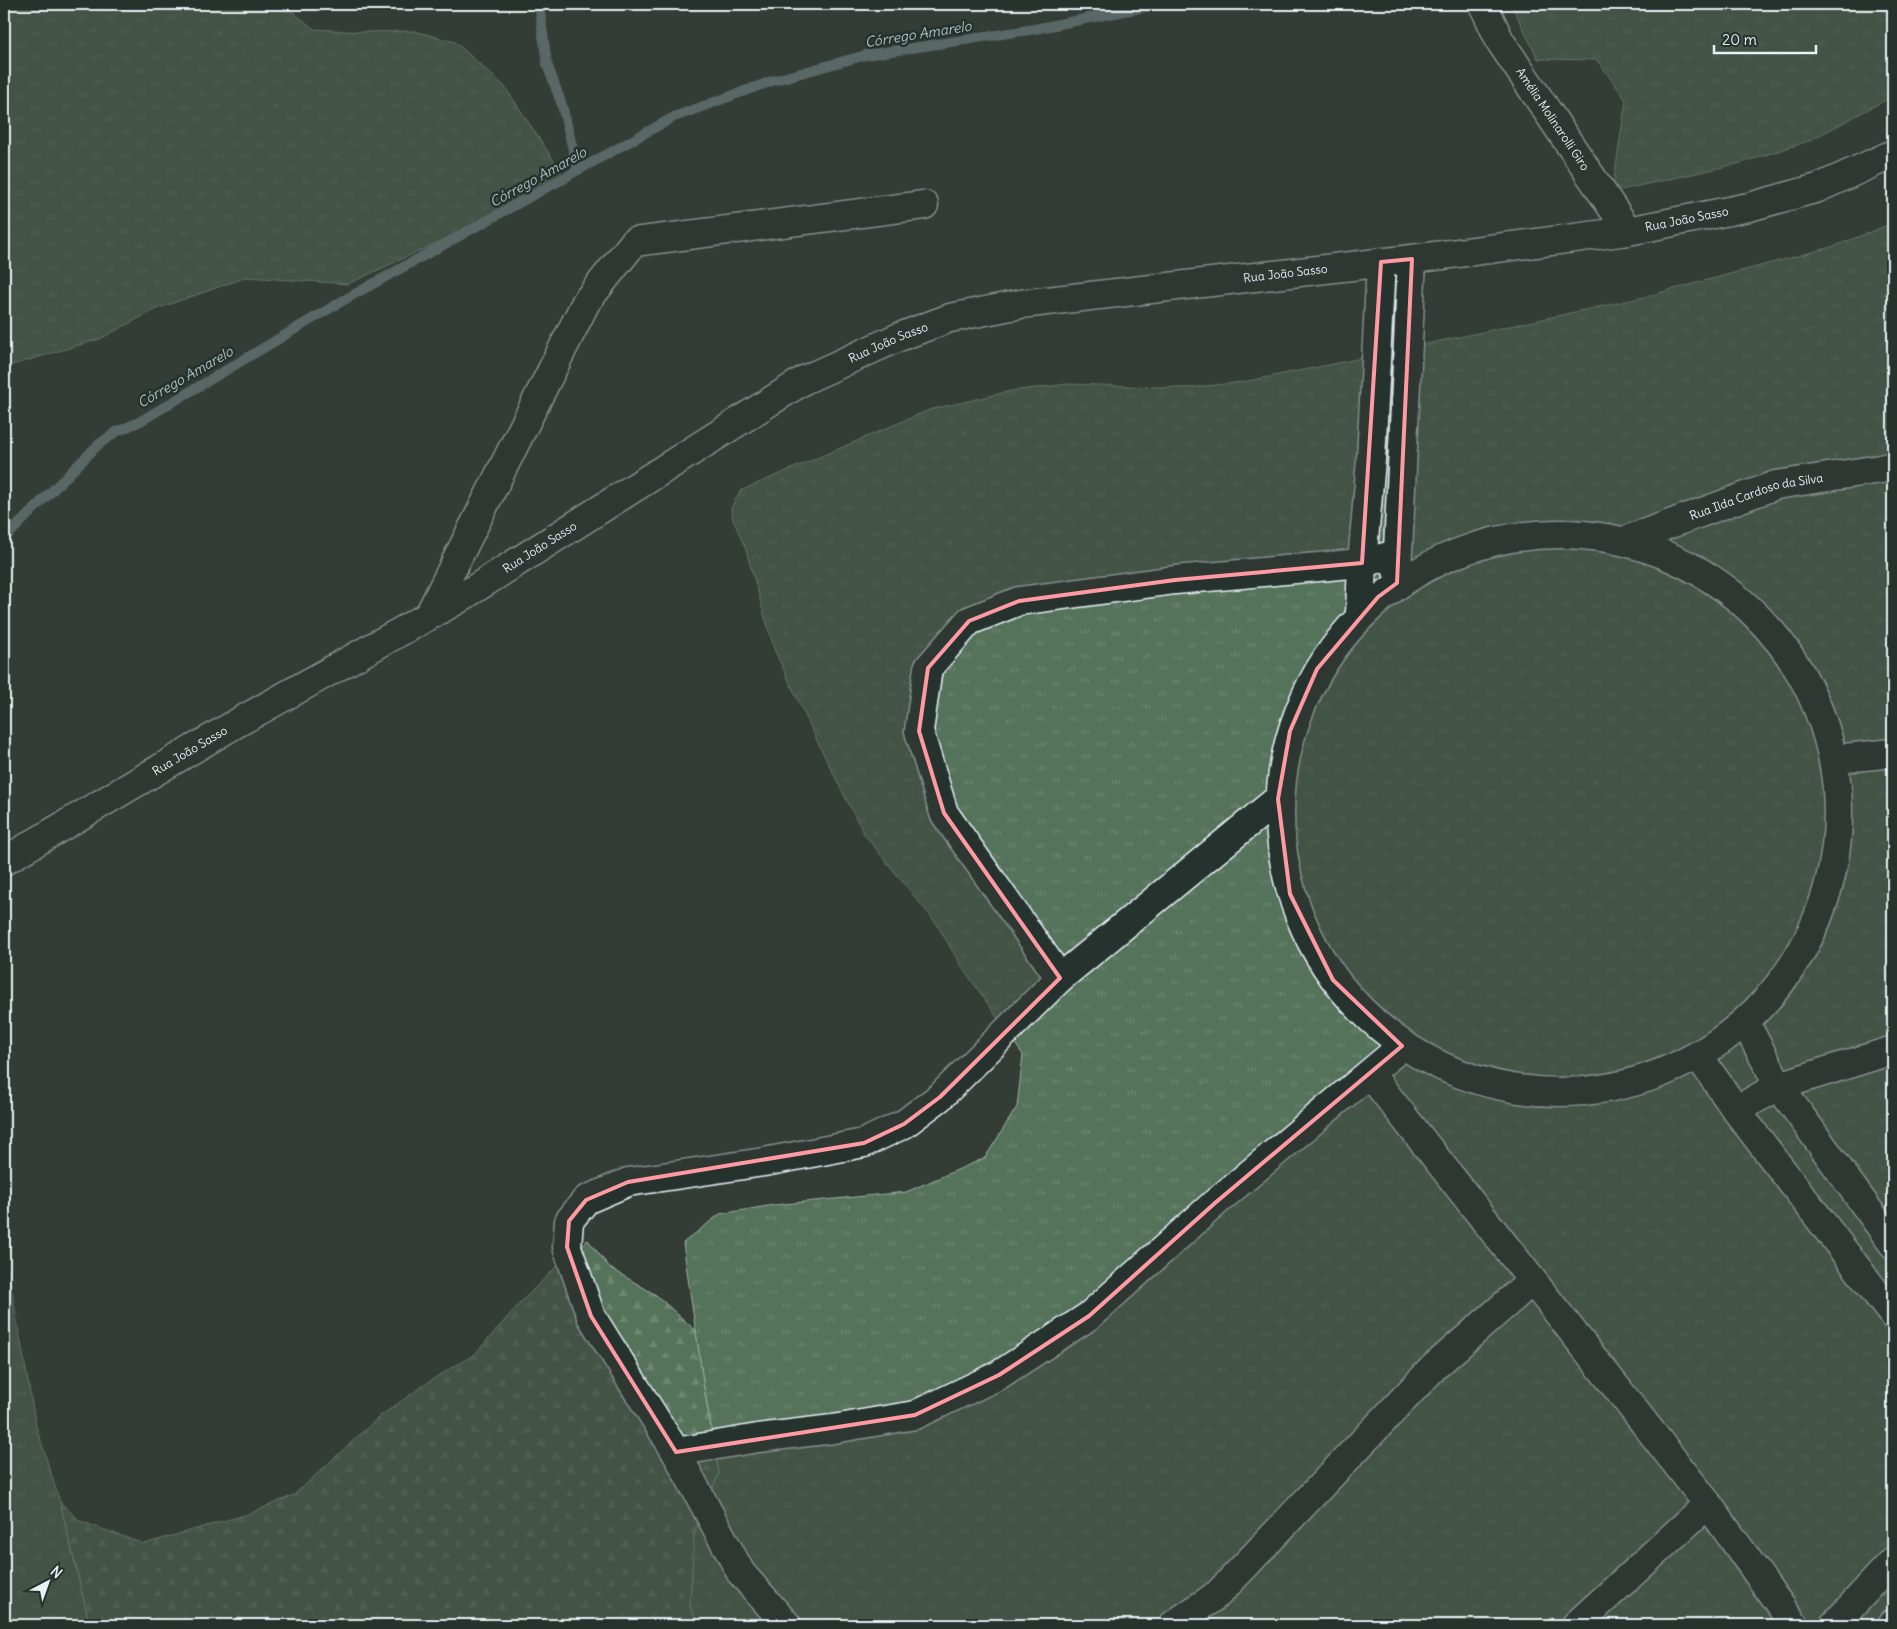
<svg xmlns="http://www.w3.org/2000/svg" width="1897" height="1629" viewBox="0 0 1897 1629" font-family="Delius,sans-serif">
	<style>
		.grass { fill: url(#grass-tufts); stroke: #9eb2a9 }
		.forest { fill: url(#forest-firs); stroke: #9eb2a9 }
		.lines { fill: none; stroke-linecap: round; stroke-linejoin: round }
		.stream { stroke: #859ea2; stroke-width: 10 }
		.minor-casing { stroke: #e8f1f8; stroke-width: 31 }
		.minor { stroke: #26332d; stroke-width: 28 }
		.marked { fill: none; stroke: #ff9aa2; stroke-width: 4; stroke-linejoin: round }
		.labels { text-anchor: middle; stroke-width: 5; stroke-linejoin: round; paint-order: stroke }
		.street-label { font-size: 12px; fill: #e8f1f8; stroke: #26332d }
		.water-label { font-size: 14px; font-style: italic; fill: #aec0c6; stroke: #26332d }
	</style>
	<defs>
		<pattern id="grass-tufts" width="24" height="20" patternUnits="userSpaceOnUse" patternTransform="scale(1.25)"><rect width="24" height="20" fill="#55725a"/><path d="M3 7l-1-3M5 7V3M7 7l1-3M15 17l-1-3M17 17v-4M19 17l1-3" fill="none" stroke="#6d8772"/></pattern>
		<pattern id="forest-firs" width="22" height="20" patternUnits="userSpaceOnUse" patternTransform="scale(1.25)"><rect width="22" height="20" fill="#55725a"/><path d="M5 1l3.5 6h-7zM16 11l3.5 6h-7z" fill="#6d8772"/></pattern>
	</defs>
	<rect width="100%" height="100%" fill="#343c36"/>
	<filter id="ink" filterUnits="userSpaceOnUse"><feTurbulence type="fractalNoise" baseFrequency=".02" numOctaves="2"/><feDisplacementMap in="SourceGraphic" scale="10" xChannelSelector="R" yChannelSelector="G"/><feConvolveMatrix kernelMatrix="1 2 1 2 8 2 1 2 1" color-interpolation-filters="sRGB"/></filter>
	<g filter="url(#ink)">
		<!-- grass -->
		<path class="grass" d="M4 4H283L314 29 362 32 414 31 455 42 505 87 568 182 348 284 247 277 156 309 100 339 12 365 4 363Z
			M1511 4H1893V96L1809 141 1741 163 1612 192 1626 100 1597 60 1538 59Z
			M1893 223V1625H698L690 1606 694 1533 719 1473 703 1382 683 1243 720 1214 774 1205 906 1192 985 1158 1017 1107 1023 1055 959 962 936 923 864 834 821 749 774 649 746 550 733 519 731 508 740 491 929 410 1011 391 1069 384 1188 388 1243 382 1343 362 1640 298 1835 246Z
			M4 1248 36 1426 60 1502 90 1625H4Z"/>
		<!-- forest -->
		<path class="forest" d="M588 1240 610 1268 656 1295 696 1331 703 1382 719 1473 694 1533 690 1606 698 1625H90L60 1502 80 1521 144 1544 248 1514 294 1495 380 1416 433 1379 475 1354 520 1303 566 1257Z"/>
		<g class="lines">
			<!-- stream -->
			<path class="stream" d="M539 4 547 64 562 105 578 170
				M4 539 98 445 116 432 139 422 344 300 674 117 772 81 866 55 1035 29 1159 4"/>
			<!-- minor casing -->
			<g class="minor-casing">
				<g id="minor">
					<path id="s1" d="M1483 4 1500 41 1628 231"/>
					<circle cx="1559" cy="813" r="279"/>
					<path id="s2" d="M1624 541 1776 485 1880 469 1893 466"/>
					<path d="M1397 571 1412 259"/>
					<path d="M1360 614 1362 563 1371 460 1381 262"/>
					<path d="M429 615 586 302 634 242 924 205"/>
					<path d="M1834 759 1893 753"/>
					<path id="s3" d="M4 861 237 723 457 600 804 380 899 337 950 318 1021 304 1412 259 1628 231 1749 207 1818 188 1893 154"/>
					<path d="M1060 978 944 813 919 731 928 668 969 621 1019 601 1175 580 1362 563 1396 554"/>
					<path d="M1746 1024 1779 1086 1893 1244"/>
					<path d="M1700 1058 1736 1110 1893 1315"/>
					<path d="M1370 1074 1708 1504 1794 1625"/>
					<path d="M1736 1110 1779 1086 1893 1050"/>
					<path d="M676 1452 758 1438 833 1429 915 1415 999 1375 1089 1316 1215 1203 1402 1046"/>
					<path d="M787 1625 741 1573 676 1452 591 1316 567 1247 569 1221 586 1200 628 1182 764 1162 864 1143 904 1124 940 1097 1060 978 1278 799"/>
					<path d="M1173 1625 1218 1594 1434 1367 1532 1281"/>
					<path d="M1576 1625 1708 1504"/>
					<path d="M1834 1625 1893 1561"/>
					<path d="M1892 1625 1893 1623"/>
				</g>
			</g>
			<!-- minor -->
			<use href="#minor" class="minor"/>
		</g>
	</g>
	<!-- marked area -->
	<path d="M0 0H1897V1629H0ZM1412 259 1397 583 1378 597 1317 669 1290 731 1278 799 1290 894 1333 980 1402 1046 1215 1203 1089 1316 999 1375 915 1415 676 1452 591 1316 567 1247 569 1221 586 1200 628 1182 864 1143 904 1124 940 1097 1060 978 944 813 919 731 928 668 969 621 1019 601 1175 580 1362 563 1381 262Z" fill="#343c36" fill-opacity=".55" fill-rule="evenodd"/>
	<path class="marked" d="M1412 259 1397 583 1378 597 1317 669 1290 731 1278 799 1290 894 1333 980 1402 1046 1215 1203 1089 1316 999 1375 915 1415 676 1452 591 1316 567 1247 569 1221 586 1200 628 1182 864 1143 904 1124 940 1097 1060 978 944 813 919 731 928 668 969 621 1019 601 1175 580 1362 563 1381 262Z"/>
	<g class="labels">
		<!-- street labels -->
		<g class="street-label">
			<text dy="4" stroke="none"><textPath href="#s1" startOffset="135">Amélia Molinarolli Giro</textPath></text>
			<text dy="4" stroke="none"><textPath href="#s3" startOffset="1836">Rua João Sasso</textPath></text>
			<text dy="4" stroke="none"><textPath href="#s3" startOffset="1431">Rua João Sasso</textPath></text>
			<text dy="4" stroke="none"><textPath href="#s3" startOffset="1026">Rua João Sasso</textPath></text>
			<text dy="4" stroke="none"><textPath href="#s2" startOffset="140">Rua Ilda Cardoso da Silva</textPath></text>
			<text dy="4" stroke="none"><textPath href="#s3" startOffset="621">Rua João Sasso</textPath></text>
			<text dy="4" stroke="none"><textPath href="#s3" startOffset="216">Rua João Sasso</textPath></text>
		</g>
		<!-- water labels -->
		<g class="water-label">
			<text transform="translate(918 34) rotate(-9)" y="5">Córrego Amarelo</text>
			<text transform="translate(538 177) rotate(-29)" y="5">Córrego Amarelo</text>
			<text transform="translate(185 377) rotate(-30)" y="5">Córrego Amarelo</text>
		</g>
	</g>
	<!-- margin -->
	<rect width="1897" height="1629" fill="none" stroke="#26332d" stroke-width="20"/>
	<rect x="10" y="10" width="1877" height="1609" fill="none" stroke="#e8f1f8" stroke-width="2" filter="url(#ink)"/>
	<!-- north arrow -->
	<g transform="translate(48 1582) rotate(41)" stroke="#26332d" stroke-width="4" paint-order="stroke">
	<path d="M0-4L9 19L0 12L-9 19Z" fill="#e8f1f8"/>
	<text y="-8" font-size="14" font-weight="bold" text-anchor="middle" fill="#e8f1f8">N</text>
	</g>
	<!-- scale -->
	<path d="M1714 45v8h102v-8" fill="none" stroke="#e8f1f8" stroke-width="2.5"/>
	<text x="1722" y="45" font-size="15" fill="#e8f1f8" stroke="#26332d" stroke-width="4" paint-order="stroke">20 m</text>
</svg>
